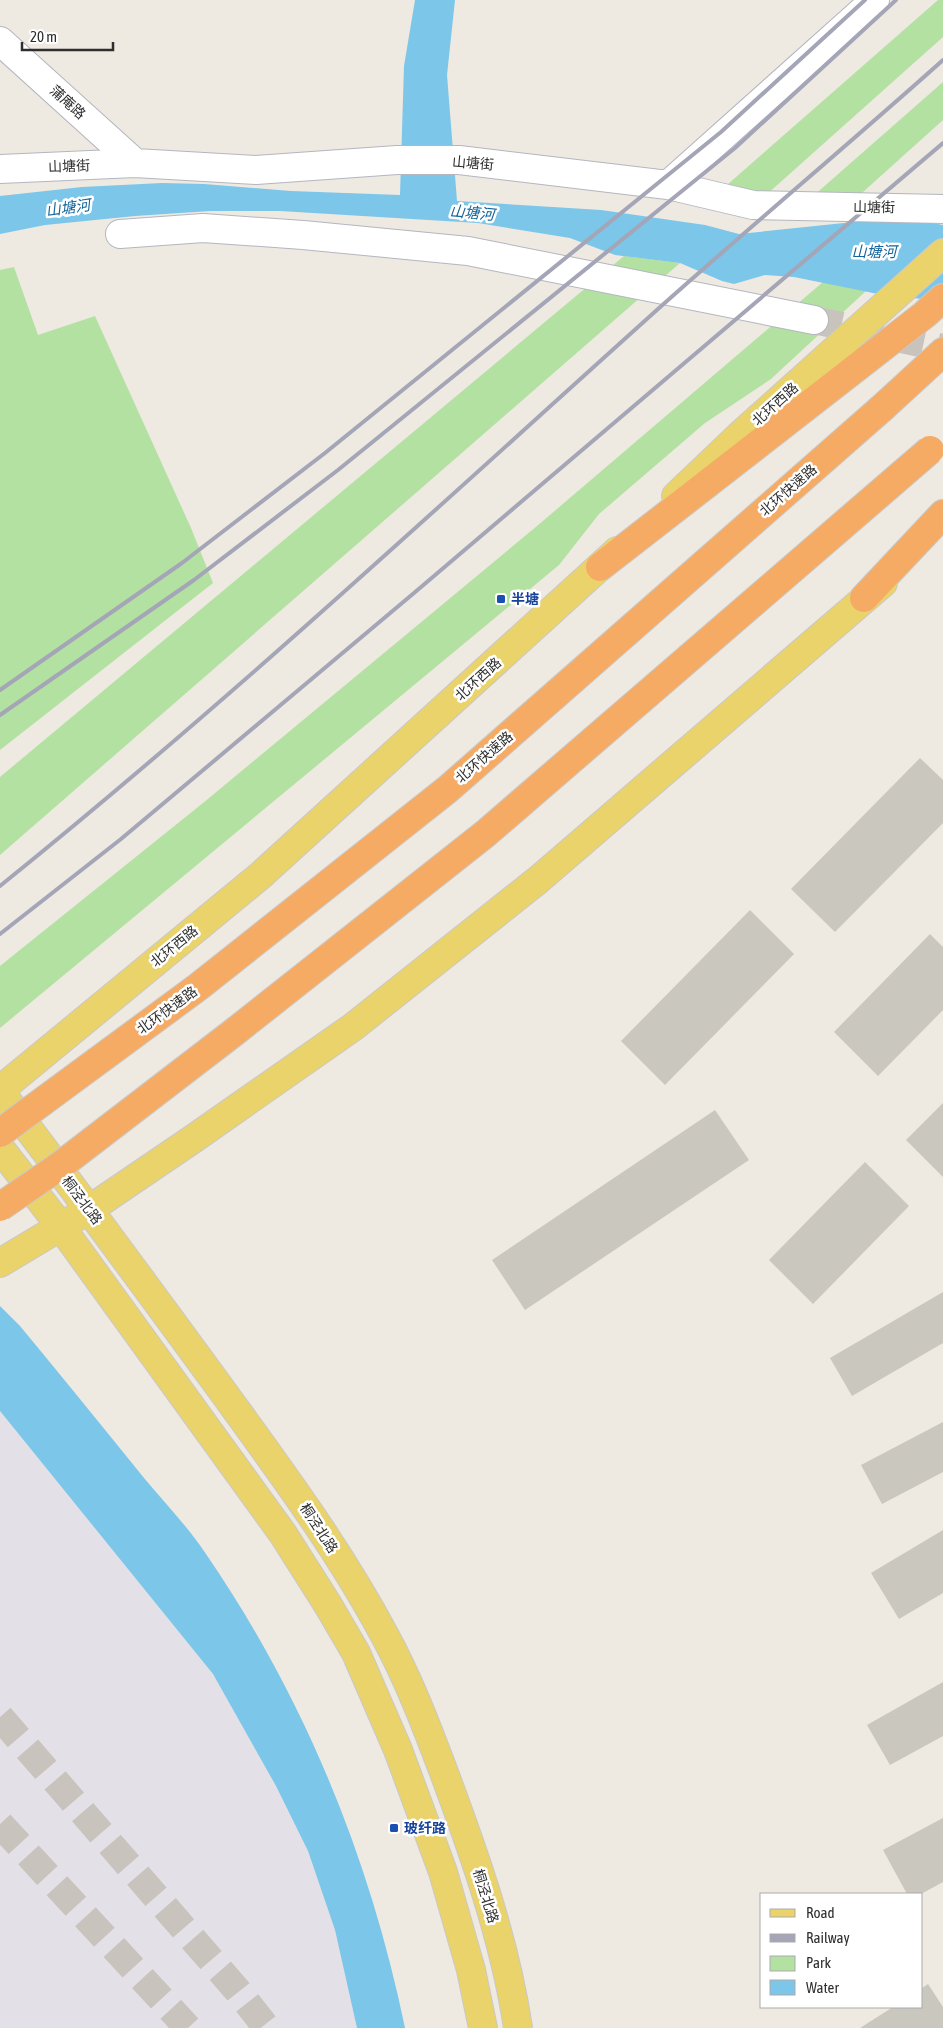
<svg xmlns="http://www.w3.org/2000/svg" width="943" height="2028" viewBox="0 0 943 2028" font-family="'Asap Condensed','Noto Sans SC',sans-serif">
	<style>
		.industrial { fill: #e3e1e7 }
		.green { fill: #b3e1a1 }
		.water { fill: #7bc6e9 }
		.building { fill: #cac7bf }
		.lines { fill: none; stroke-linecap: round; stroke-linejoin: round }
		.minor-tunnel { stroke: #c8c4bd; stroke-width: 28; stroke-dasharray: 28 14; stroke-linecap: butt }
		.major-tunnel { stroke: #c8c4bd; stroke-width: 28; stroke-dasharray: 28 14; stroke-linecap: butt }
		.minor-casing { stroke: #b4b6c0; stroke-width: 30 }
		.major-casing { stroke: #c9c9c9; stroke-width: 30 }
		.highway-casing { stroke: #c9c9c9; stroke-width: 30 }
		.minor { stroke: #fff; stroke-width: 28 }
		.major { stroke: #ead36a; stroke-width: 28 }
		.highway { stroke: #f6ab64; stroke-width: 28 }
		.rail { stroke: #a4a5b6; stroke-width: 4 }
		.highway-bridge-casing { stroke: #c9c9c9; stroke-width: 30; stroke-linecap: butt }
		.highway-bridge { stroke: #f6ab64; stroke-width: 28 }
		.transit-dot { fill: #1a4fb4; stroke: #fff; stroke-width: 2 }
		.labels { text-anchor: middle; stroke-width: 5; stroke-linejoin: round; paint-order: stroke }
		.street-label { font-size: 14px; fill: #2e2e2e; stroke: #fff }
		.transit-label { font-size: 14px; font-weight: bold; fill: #164399; stroke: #fff; text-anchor: start }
		.water-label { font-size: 15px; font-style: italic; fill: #15659a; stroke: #fff }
	</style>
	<rect width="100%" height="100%" fill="#eee9e1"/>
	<!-- industrial -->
	<path class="industrial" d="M0 1411 213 1674 276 1786 308 1851 335 1930 357 2028H0Z"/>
	<!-- green -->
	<path class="green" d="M938 0H943V37L766 195 719 192Z
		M943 82V120L853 201 812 197Z
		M624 256 680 263 0 855V777Z
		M14 267 38 335 95 316 191 528 213 583 0 750V270Z
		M823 282 866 291 771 379 705 423 599 514 559 565 0 1028V966L203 803 537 526Z"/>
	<!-- water -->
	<path class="water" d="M415 0H455L447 75 457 201 601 210 705 225 739 234 902 217 943 225V301L883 295 794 277 765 275 734 284 722 281 680 263 615 255 570 238 478 223 280 211H210L135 216 45 225 0 234V196L82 187 162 183 204 184 291 191 400 195 404 66Z
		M0 1306 20 1326C62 1377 103 1427 144 1478 165 1503 188 1527 206 1554 304 1697 370 1858 405 2028H357L335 1930 308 1851 276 1786 213 1674 0 1411Z"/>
	<!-- building -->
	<path class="building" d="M920 758 943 780V823L835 932 791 889Z
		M750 910 794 954 665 1085 621 1041Z
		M930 934 943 947V1010L878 1076 834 1032Z
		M943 1103V1177L906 1140Z
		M715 1110 749 1160 525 1310 492 1260Z
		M865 1162 909 1206 813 1304 769 1260Z
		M943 1292V1343L852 1396 830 1358Z
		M943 1422V1472L882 1504 861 1465Z
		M943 1530V1593L899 1619 871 1573Z
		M943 1682V1736L890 1765 867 1725Z
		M943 1818V1882L921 1894H907L883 1850Z
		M928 1984 943 2007V2028H860L893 2007H922V1988Z"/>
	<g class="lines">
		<!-- minor-tunnel -->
		<path class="minor-tunnel" d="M814 320 943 348"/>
		<!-- major-tunnel -->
		<path class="major-tunnel" d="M0 1717 237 1990 267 2028
			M0 1824 188 2028"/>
		<!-- minor casing -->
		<g class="minor-casing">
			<path id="minor" d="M0 41 135 163
				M0 169 135 163 256 170 397 160H459L668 185 753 205 943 209
				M668 185 875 0
				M120 234 203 228 303 235 468 251 814 320"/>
		</g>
		<!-- major casing -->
		<g class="major-casing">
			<path id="major" d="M676 496 739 436 943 253
				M0 1090 261 875 617 551
				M6 1099C79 1195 150 1292 221 1389 279 1469 338 1548 385 1636 408 1678 426 1725 443 1770 474 1853 505 1940 518 2028
				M0 1148 61 1227 283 1534 328 1605 356 1653 398 1750 443 1872 471 1970 483 2028
				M0 1263 90 1209 193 1139 353 1027 538 880 883 583"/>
		</g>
		<!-- highway casing -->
		<g class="highway-casing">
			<path id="highway" d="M882 408 943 352
				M600 567 924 315 943 298
				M864 598 943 514"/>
		</g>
		<!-- minor -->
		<use href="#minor" class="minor"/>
		<!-- major -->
		<use href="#major" class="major"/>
		<!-- highway -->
		<use href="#highway" class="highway"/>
		<!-- rail -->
		<path class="rail" d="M0 690 182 563 325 453 721 132 865 0
			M0 715 194 580 338 470 735 148 896 0
			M0 886C227 703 441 504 658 309 752 225 849 144 943 60
			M0 934 121 839 414 593 943 143"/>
		<!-- highway-bridge casing -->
		<g class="highway-bridge-casing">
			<path id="highway-bridge" d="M0 1133 198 987 448 789 882 408
				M0 1207 61 1165 233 1033 485 834 930 450"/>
		</g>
		<!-- highway-bridge -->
		<use href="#highway-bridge" class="highway-bridge"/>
	</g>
	<!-- markers -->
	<g class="transit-dot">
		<rect x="496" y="594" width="10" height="10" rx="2.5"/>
		<rect x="389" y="1823" width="10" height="10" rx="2.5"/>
	</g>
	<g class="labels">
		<!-- street labels -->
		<g class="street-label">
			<text transform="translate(68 102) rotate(42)" y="5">蒲庵路</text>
			<text transform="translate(473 163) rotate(5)" y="5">山塘街</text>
			<text transform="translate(69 166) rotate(-2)" y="5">山塘街</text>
			<text transform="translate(874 207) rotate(1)" y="5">山塘街</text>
			<text transform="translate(775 404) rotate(-42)" y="5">北环西路</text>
			<text transform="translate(788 490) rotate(-41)" y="5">北环快速路</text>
			<text transform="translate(478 679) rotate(-42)" y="5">北环西路</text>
			<text transform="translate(484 757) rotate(-41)" y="5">北环快速路</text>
			<text transform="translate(174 946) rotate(-39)" y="5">北环西路</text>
			<text transform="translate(167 1010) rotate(-36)" y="5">北环快速路</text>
			<text transform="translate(82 1200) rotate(53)" y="5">桐泾北路</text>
			<text transform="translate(319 1528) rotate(57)" y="5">桐泾北路</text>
			<text transform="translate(486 1896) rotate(73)" y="5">桐泾北路</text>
		</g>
		<!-- transit labels -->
		<g class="transit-label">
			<text x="511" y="604">半塘</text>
			<text x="404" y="1833">玻纤路</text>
		</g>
		<!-- water labels -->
		<g class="water-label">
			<text transform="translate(68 208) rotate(-8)" y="5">山塘河</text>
			<text transform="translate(472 213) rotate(5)" y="5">山塘河</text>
			<text x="874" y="257">山塘河</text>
		</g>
	</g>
	<!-- legend -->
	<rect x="760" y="1893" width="162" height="115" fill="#ffffff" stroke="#ababab"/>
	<rect x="770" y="1909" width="25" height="8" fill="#ead36a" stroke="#ababab"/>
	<text x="806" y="1918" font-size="15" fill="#2e2e2e">Road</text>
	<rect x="770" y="1934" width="25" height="8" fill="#a4a5b6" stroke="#ababab"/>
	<text x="806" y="1943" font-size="15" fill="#2e2e2e">Railway</text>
	<rect x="770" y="1956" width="25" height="15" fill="#b3e1a1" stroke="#ababab"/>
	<text x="806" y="1968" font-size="15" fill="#2e2e2e">Park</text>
	<rect x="770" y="1980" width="25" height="15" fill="#7bc6e9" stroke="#ababab"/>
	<text x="806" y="1993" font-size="15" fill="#2e2e2e">Water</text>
	<!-- scale -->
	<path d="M22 42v8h91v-8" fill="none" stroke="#2e2e2e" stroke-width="2.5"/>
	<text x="30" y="42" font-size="15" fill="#2e2e2e" stroke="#ffffff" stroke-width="4" paint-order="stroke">20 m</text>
</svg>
